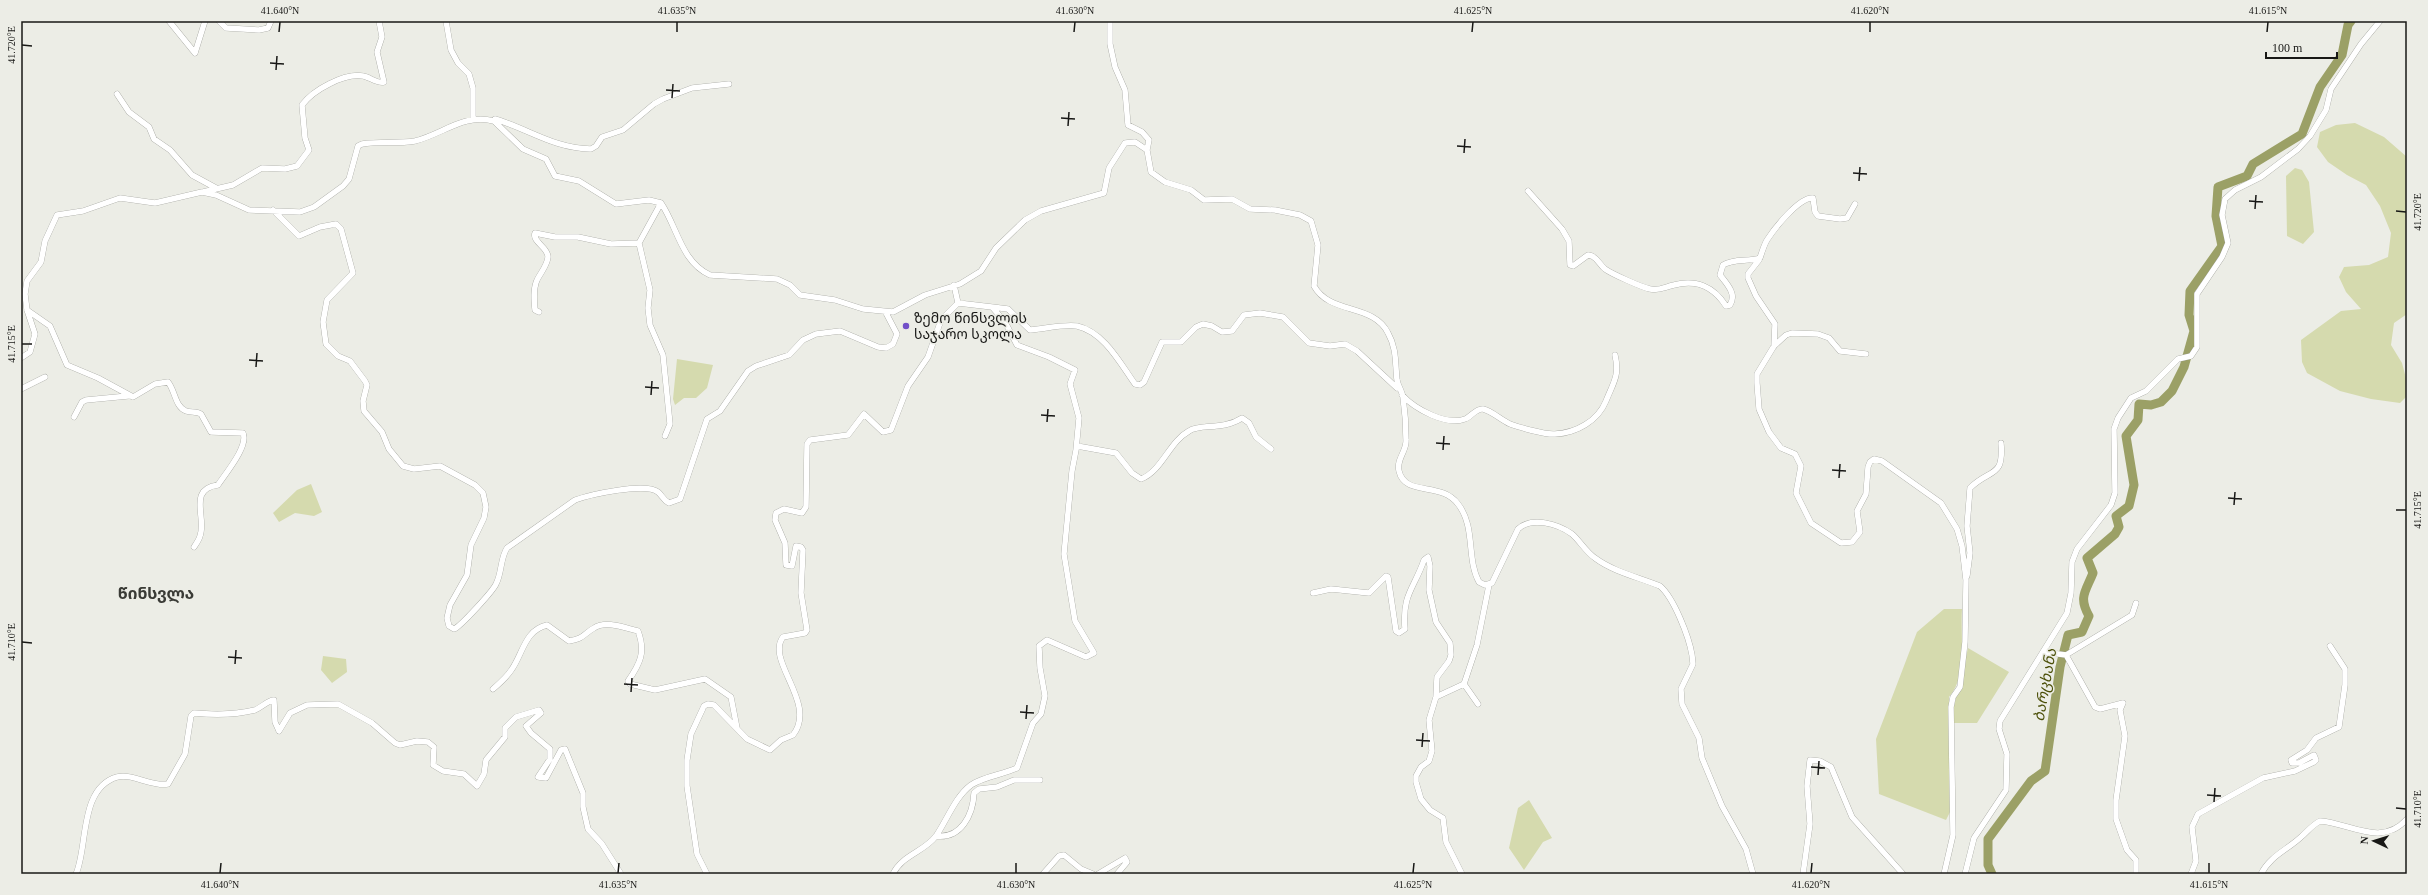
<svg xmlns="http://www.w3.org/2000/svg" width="2428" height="895" viewBox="0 0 2428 895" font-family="'Times New Roman','Noto Sans Georgian',serif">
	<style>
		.green { fill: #d5daae }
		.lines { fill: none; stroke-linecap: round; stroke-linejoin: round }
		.river { stroke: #9ba066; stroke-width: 9 }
		.minor-casing { stroke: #999a94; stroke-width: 6 }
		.minor { stroke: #fff; stroke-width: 5.5 }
		.ticks { fill: none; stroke: #181816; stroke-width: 1.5 }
		.poi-dot { fill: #724fc8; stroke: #ecede6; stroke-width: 1.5 }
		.labels { text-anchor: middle; stroke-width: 3; stroke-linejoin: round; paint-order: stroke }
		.poi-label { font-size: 14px; fill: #181816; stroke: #ecede6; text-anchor: start }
		.water-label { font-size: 15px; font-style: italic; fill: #4b4f08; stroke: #ecede6 }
		.quarter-label { font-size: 16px; font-weight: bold; fill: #3a3b36; stroke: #ecede6 }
		.neatline { fill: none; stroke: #181816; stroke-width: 1.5 }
		.ticks-label { font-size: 10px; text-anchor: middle; fill: #181816 }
	</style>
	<rect width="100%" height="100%" fill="#ecede6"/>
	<!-- green -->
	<path class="green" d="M2355 123 2384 137 2407 157V314L2394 323 2391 345 2402 363 2407 382V396L2400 403 2371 399 2340 391 2307 373 2302 362 2301 340 2341 311 2361 309 2346 292 2339 277 2344 267 2369 265 2388 257 2391 233 2380 206 2366 185 2347 175 2328 162 2317 147 2320 132 2336 125Z
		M2295 168 2302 170 2309 182 2314 232 2303 244 2287 236 2286 176Z
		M677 359 713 365 707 388 696 398H684L675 405 673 399Z
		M311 484 322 512 314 516 295 513 279 522 273 513 297 490Z
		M1944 609H1962C1960 636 1968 676 1949 697L1951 810 1946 820 1879 794 1876 739 1917 632Z
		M1968 648 2009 672 1977 723H1953L1952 714Z
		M323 656 346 659 347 672 332 683 321 670Z
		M1529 800 1552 838 1543 842 1524 870 1509 848 1518 808Z"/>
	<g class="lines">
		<!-- river -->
		<path class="river" d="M1992 874 1988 865V839L2031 781 2045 771 2060 667 2068 635 2082 632 2089 616C2078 597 2086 591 2093 573L2087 558 2115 534 2119 527 2116 516 2129 506 2134 485 2126 436 2138 420 2139 404 2151 405 2161 402 2172 391 2184 367 2194 331 2189 315 2190 291 2222 246 2216 216 2218 187 2247 176 2253 164 2302 134 2320 87 2342 55 2348 25 2351 21"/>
		<!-- minor casing -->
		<g class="minor-casing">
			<path id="minor" d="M169 21 195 53
				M219 21 226 28 259 30 268 28 271 21
				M446 21 451 50 458 63 469 74 473 88V119
				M1110 21V44L1115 67 1125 90 1128 125 1142 132 1149 140 1147 150
				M195 53 205 21
				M117 94 129 112 149 127 154 139 170 150 192 175 216 188
				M495 119C529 129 553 148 591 149L596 146 602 137 623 130 654 104 663 99 692 88 729 84
				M1528 191 1562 229 1569 241 1570 265 1573 266 1588 255 1592 256C1598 259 1600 265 1605 269 1612 274 1641 287 1650 289 1659 291 1665 287 1674 285 1696 279 1714 287 1726 306L1730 305C1737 294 1727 284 1720 275L1723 265C1734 258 1748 262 1760 258 1762 252 1764 245 1767 240 1774 229 1799 197 1813 198L1815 212 1818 216 1840 219 1847 218 1855 204
				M203 192 233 185 262 168 285 169 297 166 309 150 305 138 302 105C313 90 344 73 363 76 370 77 377 84 384 82L377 52 382 37 379 21
				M273 210 299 236 320 227 336 224 341 229 353 273 327 300 323 322 326 344 338 356 350 361 365 381 367 385 363 401 364 411 382 432 389 449 403 466 414 469 440 466 475 485 483 493 486 507 484 518 471 545 467 575 450 605 447 618 449 626 454 629C460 627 493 591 496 584 502 573 500 559 507 548L575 500C589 495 645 482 658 492 662 495 663 500 669 503L680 499 707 419 720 411 748 371 756 366 789 355 803 340 816 334 840 331 878 347 886 348 893 344 897 334 886 313
				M639 243 650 290 648 308 650 325 663 355 670 424 665 436
				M1759 260 1748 274V278L1756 296 1775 324 1774 346
				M992 307 1008 309 1030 330C1044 329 1063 324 1077 326 1104 332 1120 363 1135 384L1140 385 1144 382 1162 342H1181L1196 327 1203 324 1212 326 1222 332 1232 331 1244 315 1260 313 1283 317 1309 343 1330 346 1345 344 1357 351 1397 388
				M27 310 50 326 67 365 98 378 133 397 155 384 168 382C175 390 175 407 186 411 191 413 196 411 201 414L211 432 243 433C249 446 225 474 218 485 187 489 207 518 200 536 199 540 196 544 194 547
				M539 312 535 310C534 300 533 289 537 280 541 272 547 266 548 257 548 247 532 242 535 233L555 237H578L611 244 639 243 661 203
				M1866 354 1840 351 1829 338 1818 334 1792 333 1786 335 1774 346 1757 374V383L1759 409 1769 432 1781 448 1795 454 1801 466 1796 493 1811 523 1841 543 1852 542 1860 532 1857 511 1866 494 1868 467 1870 462 1874 459 1882 461 1941 503 1957 529 1962 546 1966 580 1965 642 1960 687 1953 697 1951 707 1953 835 1944 874
				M21 358 30 352 35 334 27 310 25 294 27 281 41 262 45 241 57 215 83 211 120 198 155 203 202 192 216 195 249 210 300 212 314 207 343 186 349 179 358 146 362 144C380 141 397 144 415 141 443 134 464 113 494 121L523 149 546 159 555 176 579 181 616 204 649 200 661 203C677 226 681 262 710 275L777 279 790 285 800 295 835 300 863 309 893 312 925 295 960 284 981 271 996 248 1025 220 1041 211 1104 193 1109 168 1125 143 1135 142 1147 150 1151 172 1165 182 1191 190 1204 200 1232 199 1250 209 1275 210 1300 215 1311 221 1318 245 1314 286C1330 315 1373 303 1388 333 1397 349 1395 363 1397 380 1398 386 1402 391 1403 397 1405 411 1406 426 1406 440 1407 451 1396 459 1399 471 1405 497 1441 481 1458 504 1476 527 1466 558 1479 582L1485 585 1492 583 1518 529C1532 516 1558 524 1572 534 1580 541 1586 552 1595 558 1614 572 1638 577 1660 586 1674 598 1689 637 1692 655L1693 664 1681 689 1682 704 1699 738 1702 758 1722 806 1746 849 1753 874
				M21 389 45 377
				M1402 395C1415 409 1446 426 1465 419 1471 417 1476 408 1483 409 1492 411 1501 420 1510 424 1518 427 1546 435 1555 434 1576 433 1598 421 1606 401 1613 383 1620 376 1615 355
				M74 417 82 402 86 400 128 396
				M1077 446 1116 453 1132 473 1141 479C1162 471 1169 442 1189 431 1201 423 1222 431 1242 418L1249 423 1256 437 1271 449
				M1967 576 1970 553 1967 526 1970 488C1990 468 2004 479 2001 443
				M1313 593 1331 589 1369 593 1386 576 1388 577 1396 631 1399 633 1405 629C1402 594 1414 589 1424 560L1428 557 1430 566 1429 590 1436 622 1450 643 1451 655 1449 661 1437 677 1436 697 1429 720 1432 751 1429 761 1421 767 1416 776V782L1421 799 1430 810 1443 818 1446 842 1462 874
				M2043 652 2066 655 2132 615 2136 603
				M2066 655 2095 707 2100 709 2123 703
				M1464 684 1478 704
				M493 689C500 683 507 677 512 669 523 653 525 630 547 625L569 641C585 638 582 635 594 628 606 620 625 628 638 631 646 652 640 664 628 681L630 684 655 690 705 679 731 697 737 728
				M1436 697 1464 684 1477 645 1489 585
				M2123 703 2120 710 2125 736 2116 800V819L2127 850 2136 860V874
				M279 731 290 713 307 705 338 704 372 723 395 743 400 745 417 741 428 742 434 747 433 765 443 771 464 774 477 786 484 774 486 760 505 737V728L516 717 539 710 541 713 526 726 531 733 550 749V759L538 777 546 778 561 750 565 749 583 793V807L588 829 602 844 621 874
				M936 836C961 839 973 815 974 793L979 789 997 787 1014 780H1040
				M76 874C88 847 79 788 117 777 133 773 151 787 168 784L185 754 191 716 194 713C215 715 235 715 255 710 261 708 268 700 274 700L275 722 279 731
				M707 874 697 854 687 786V760L691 734 704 706 708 704 714 705 747 739 770 750 781 740 793 735C818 703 765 661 783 637L805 633 807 630 801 593 803 550 801 547 796 546 792 566 786 565 785 543 775 520 776 513 784 509 802 513 806 507 807 444 810 440 848 435 864 414 883 432 891 430 908 386 928 357 941 320 958 303 954 285
				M893 874C902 855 924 852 936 836 947 820 955 797 971 785 985 776 1002 775 1017 768L1033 723 1041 714 1045 696 1040 668 1039 646 1047 640 1086 657 1094 653 1075 621 1064 554 1072 471 1076 450 1079 418 1070 384 1075 370 1049 357 1017 345 1005 322 992 307 958 303
				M1043 874 1059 856 1064 855 1081 869 1093 874
				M1098 874 1125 858 1127 862 1117 874
				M1803 874 1810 824 1807 786 1810 760 1820 761 1831 767 1852 817 1903 874
				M1965 874 1974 838 2006 790 2007 754 1999 729 2000 721 2067 613 2071 593 2072 562 2077 549 2111 505 2115 493 2114 429 2118 418 2131 398 2146 391 2178 359 2191 356 2197 347V294L2222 257 2228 243 2222 215 2225 199 2235 190 2261 177 2298 149 2310 136 2326 110 2331 89 2361 44 2380 21
				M2191 874 2196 861 2192 827 2198 814 2263 778 2295 771 2314 762 2316 760 2314 755 2299 763H2292L2291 760 2307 750 2316 738 2339 727 2345 685V669L2330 646
				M2261 874C2270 856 2287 850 2301 837 2308 831 2311 826 2320 821 2350 823 2381 848 2407 819"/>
		</g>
		<!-- minor -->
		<use href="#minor" class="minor"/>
	</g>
	<!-- ticks -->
	<path class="ticks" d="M279 32 280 22M677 32V22M1074 32 1075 22M1472 32 1473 22M1870 32V22M2267 32 2268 22M22 45 32 46M270 63 284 64M276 70 277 56M666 90 680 91M672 98 673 84M1061 118 1075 119M1068 126 1069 112M1457 146 1471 147M1464 153 1465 139M1853 173 1867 174M1859 181 1860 167M2249 201 2263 202M2255 209 2256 195M2396 211 2406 212M22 344H32M249 360 263 361M256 367 257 353M645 387 659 388M651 395 652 381M1041 415 1055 416M1047 422 1048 409M1436 443 1450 444M1443 450 1444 436M1832 470 1846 471M1839 478 1840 464M2228 498 2242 499M2234 505 2235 492M2396 510H2406M22 642 32 643M228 657 242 658M235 664 236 650M624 684 638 685M631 692 632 678M1020 712 1034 713M1026 719 1027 705M1416 740 1430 741M1422 747 1423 733M1811 767 1825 768M1818 775 1819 761M2207 795 2221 796M2214 802 2215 788M2396 808 2406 809M220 873 221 863M618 873 619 863M1016 873V863M1413 873 1414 863M1811 873 1812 863M2209 873V863"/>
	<!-- markers -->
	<circle class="poi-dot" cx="906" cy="326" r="4"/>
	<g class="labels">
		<!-- poi labels -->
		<g class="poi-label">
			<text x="914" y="323">ზემო წინსვლის<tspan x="914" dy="16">საჯარო სკოლა</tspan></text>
		</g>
		<!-- water labels -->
		<g class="water-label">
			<text transform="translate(2045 685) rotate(-80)" y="5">ბარცხანა</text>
		</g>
		<!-- quarter labels -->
		<g class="quarter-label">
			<text x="156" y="599">წინსვლა</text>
		</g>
	</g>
	<!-- border -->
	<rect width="2428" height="895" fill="none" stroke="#ecede6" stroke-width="44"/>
	<!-- north arrow -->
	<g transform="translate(2374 841) rotate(274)" stroke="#ecede6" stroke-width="3" paint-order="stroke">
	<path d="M0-3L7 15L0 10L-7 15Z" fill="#181816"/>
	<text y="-6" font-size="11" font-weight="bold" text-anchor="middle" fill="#181816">N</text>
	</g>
	<!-- scale -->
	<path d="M2266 52v6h71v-6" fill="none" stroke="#181816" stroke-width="2"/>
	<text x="2272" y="52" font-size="12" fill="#181816" stroke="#ecede6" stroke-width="3" paint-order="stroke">100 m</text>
	<rect x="22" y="22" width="2384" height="851" class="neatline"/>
	<g class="ticks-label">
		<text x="280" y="14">41.640°N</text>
		<text x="677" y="14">41.635°N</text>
		<text x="1075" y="14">41.630°N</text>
		<text x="1473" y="14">41.625°N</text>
		<text x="1870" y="14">41.620°N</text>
		<text x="2268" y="14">41.615°N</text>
		<text transform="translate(11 45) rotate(-90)" y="4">41.720°E</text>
		<text transform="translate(2417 212) rotate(-90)" y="4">41.720°E</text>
		<text transform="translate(11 344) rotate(-90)" y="4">41.715°E</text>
		<text transform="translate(2417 510) rotate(-90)" y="4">41.715°E</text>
		<text transform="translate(11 642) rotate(-90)" y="4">41.710°E</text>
		<text transform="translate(2417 809) rotate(-90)" y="4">41.710°E</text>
		<text x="220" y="888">41.640°N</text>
		<text x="618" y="888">41.635°N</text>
		<text x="1016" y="888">41.630°N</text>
		<text x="1413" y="888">41.625°N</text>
		<text x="1811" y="888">41.620°N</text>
		<text x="2209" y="888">41.615°N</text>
	</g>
</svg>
